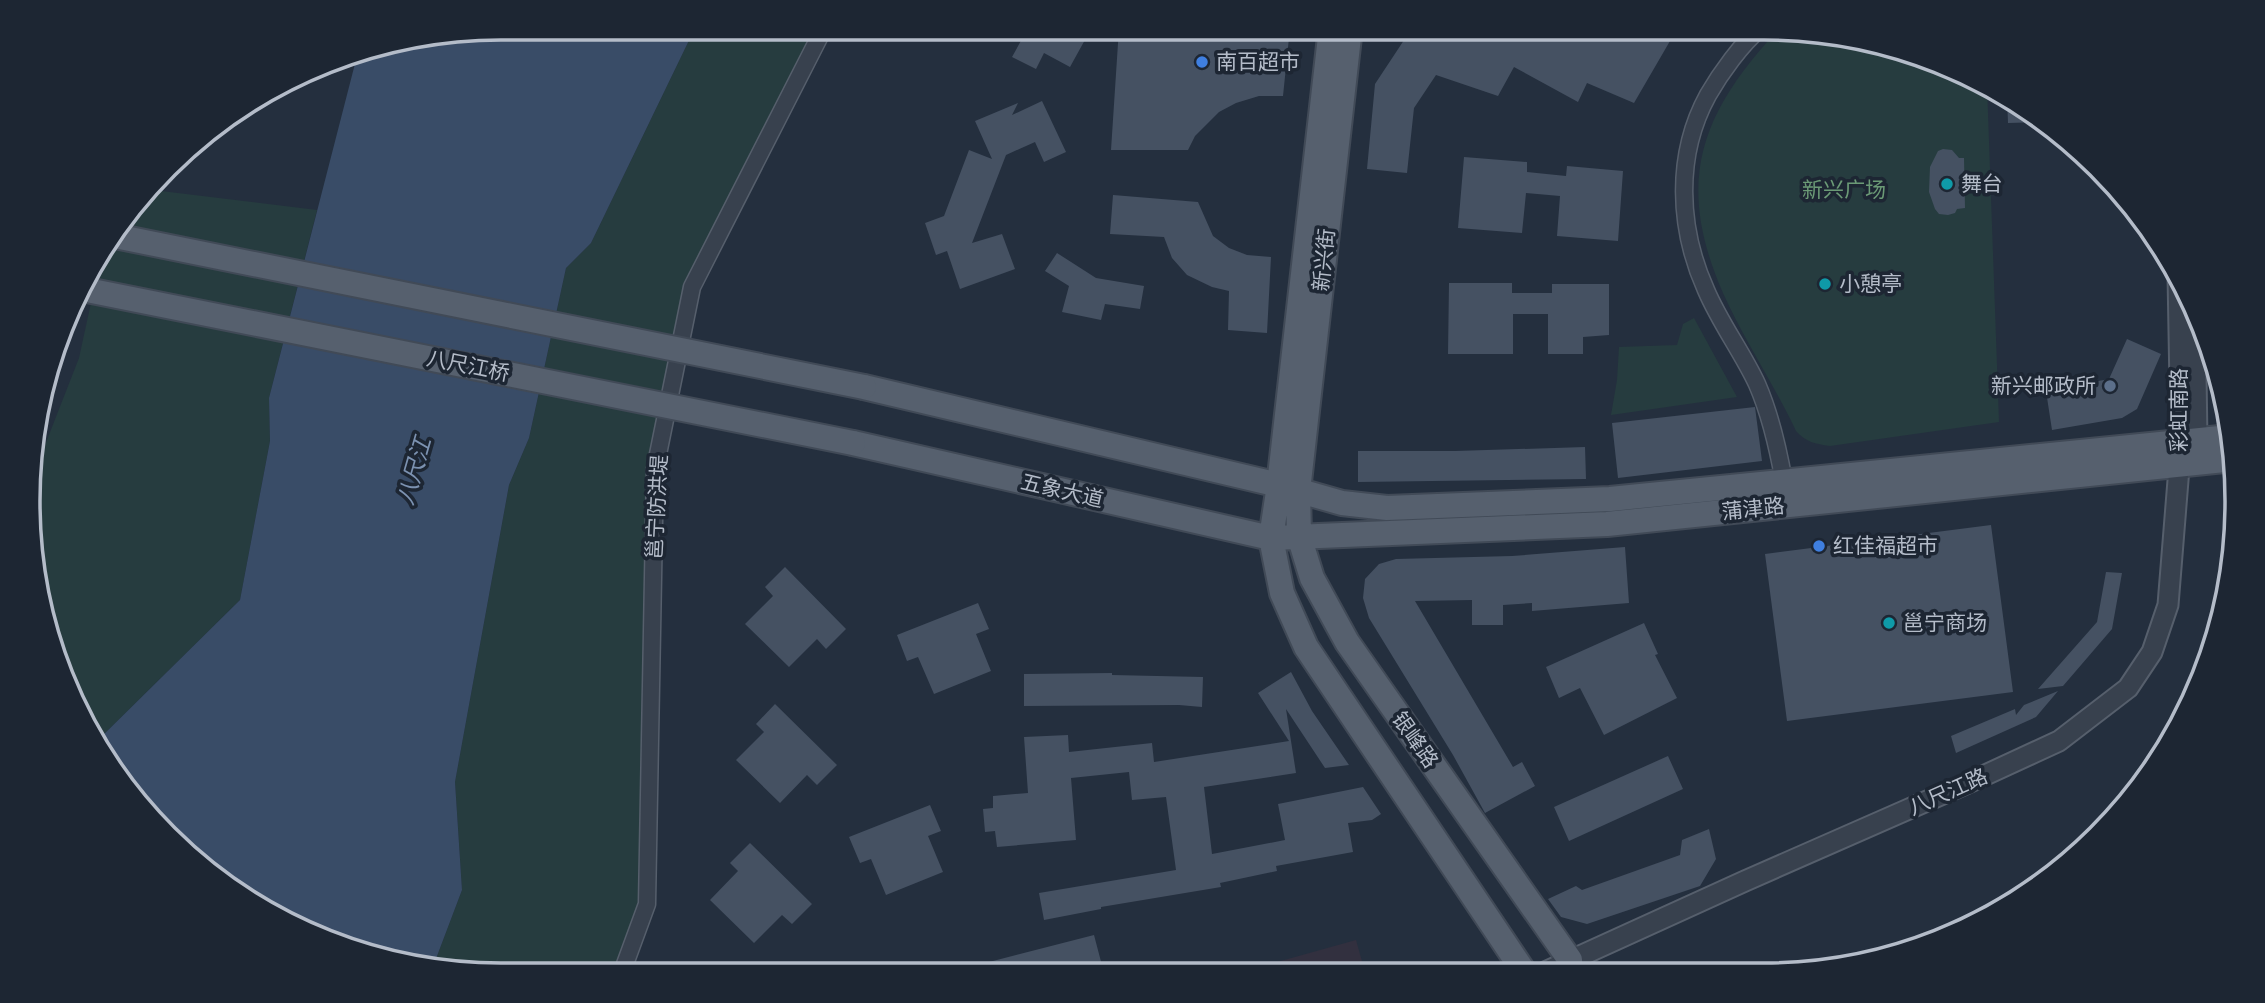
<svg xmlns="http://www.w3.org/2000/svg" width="2265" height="1003" viewBox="0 0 2265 1003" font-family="'Alegreya Sans','Noto Sans SC',sans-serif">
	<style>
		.medical { fill: #32303f }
		.green { fill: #263c3f }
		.water { fill: #394c67 }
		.building { fill: #455162 }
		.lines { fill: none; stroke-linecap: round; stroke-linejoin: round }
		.minor-casing { stroke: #565f6c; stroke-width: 19 }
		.tertiary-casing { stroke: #565f6c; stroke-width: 23 }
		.primary-casing { stroke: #414a57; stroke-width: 28 }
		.minor { stroke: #38414e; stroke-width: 16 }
		.tertiary { stroke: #38414e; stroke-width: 19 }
		.primary { stroke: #56606e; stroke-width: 24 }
		.primary-bridge-casing { stroke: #414a57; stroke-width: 28; stroke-linecap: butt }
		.primary-bridge { stroke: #56606e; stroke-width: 24 }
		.shop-dot { fill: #3f7fe0; stroke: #1d2633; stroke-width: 2.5 }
		.culture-dot { fill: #0f9aa8; stroke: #1d2633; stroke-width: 2.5 }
		.service-dot { fill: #5c6f8a; stroke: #1d2633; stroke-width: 2.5 }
		.labels { text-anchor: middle; stroke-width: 7; stroke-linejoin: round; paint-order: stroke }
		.poi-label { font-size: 21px; fill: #b4bcc9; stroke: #1d2633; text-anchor: start }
		.park-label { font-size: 21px; fill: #6b9a76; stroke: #1d2633 }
		.street-label { font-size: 21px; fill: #b4bcc9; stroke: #1d2633 }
		.water-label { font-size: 23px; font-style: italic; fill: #7c92b1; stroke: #1d2633 }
		.rim { fill: none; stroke: #b4bcc9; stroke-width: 3.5 }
	</style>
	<rect width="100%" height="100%" fill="#242f3e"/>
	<!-- medical -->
	<path class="medical" d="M1356 940 1365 972 1238 973Z"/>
	<!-- green -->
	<path class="green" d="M695 28H824L692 287 655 469 647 904 621 975H502L434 964 462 890 455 782 509 485 529 438 566 268 591 243Z
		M1778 30 1916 53 1987 85 1999 422 1830 446C1815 444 1806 442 1796 431 1774 384 1744 340 1723 293 1675 183 1699 115 1778 30Z
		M153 190 317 210 269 398 270 441 240 600 95 743 91 738 37 593 28 501 29 486 79 358 102 252Z
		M1694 318 1737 397 1611 415 1617 380 1619 347 1677 345 1683 324Z"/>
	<!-- water -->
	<path class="water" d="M502 28H695L591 243 566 268 529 438 509 485 455 782 462 890 434 964 349 950 265 912 190 858 95 743 240 600 270 441 269 398 358 52Z"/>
	<!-- building -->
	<path class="building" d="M1028 28H1067L1086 38 1070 67 1044 53 1036 69 1012 57Z
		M1119 28H1290L1283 96H1259L1236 103 1219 112 1195 136 1188 150H1111Z
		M1412 28H1680L1670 41 1634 103 1587 83 1578 102 1514 67 1498 96 1436 75 1414 108 1407 173 1367 169 1375 84Z
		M2007 96 2021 106 2043 122 2008 123Z
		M1042 101 1066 152 1044 162 1035 142 1006 155 972 243 1002 234 1015 269 960 289 947 251 936 255 925 223 944 216 969 150 992 159 975 121 1018 103 1012 115Z
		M1943 149 1952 150 1959 158H1964L1965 208 1957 209 1955 213 1948 215 1939 214 1935 209 1929 192 1930 167 1938 151Z
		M1464 157 1527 162V172L1566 176 1567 166 1623 171 1618 241 1557 236 1560 196 1526 193 1522 233 1458 228Z
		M1113 195 1198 202 1213 236 1229 248 1247 255 1271 257 1267 333 1228 330 1229 291 1212 287 1187 275 1172 258 1164 237 1110 234Z
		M1057 253 1096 278 1144 286 1140 309 1105 304 1101 320 1062 312 1069 286 1045 271Z
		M1449 283H1512V293H1552V284H1609V335L1583 337V354H1548V314H1513V354H1448Z
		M2127 339 2161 354 2137 409 2122 418 2052 430 2046 391 2109 379Z
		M1755 407 1762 461 1618 478 1612 423Z
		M1585 447 1586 479 1358 482V451H1455Z
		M1991 525 2013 692 1787 721 1765 554Z
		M1625 547 1629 603 1532 611V603L1503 605V625H1472V600L1415 601 1513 767 1522 762 1535 786 1485 813 1453 755 1369 618 1363 598 1365 579 1379 564 1396 559 1512 556Z
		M785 567 846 629 826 649 817 639 789 667 745 624 773 596 765 587Z
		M2106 572 2122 573 2112 629 2063 686 2038 689 2097 622Z
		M978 603 989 629 976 634 991 671 934 694 918 657 907 661 897 635Z
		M1644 623 1658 654 1655 655 1677 698 1604 735 1580 688 1559 698 1546 667Z
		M1291 672 1312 711 1349 765 1325 768 1286 709 1296 773 1204 787 1212 854 1285 840 1278 804 1363 787 1381 814 1372 820 1348 823 1353 852 1276 866 1277 871 1220 883 1221 887 1101 907V909L1044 920 1039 893 1176 870 1166 797 1132 800 1129 772 1071 778 1076 840 997 847 995 831 985 832 983 809 993 808V796L1028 793 1024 737 1068 735 1069 752 1152 743 1154 762 1289 741 1258 693Z
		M1112 673V675L1203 677 1202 707 1179 705 1024 706V674Z
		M2058 691 2036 717 1956 753 1951 736 2015 709 2016 715 2024 705Z
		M775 704 837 765 817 785 807 775 780 803 736 760 764 732 756 724Z
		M1668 756 1683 789 1569 841 1554 807Z
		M930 805 941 831 928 836 943 872 886 895 871 859 860 863 849 837Z
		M1709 829 1716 859 1700 886 1587 924 1561 917 1548 899 1576 886 1582 890 1680 855 1682 840Z
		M750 843 812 904 792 924 782 915 754 943 710 900 738 871 730 863Z
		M1094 935 1104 973 967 974 966 968Z"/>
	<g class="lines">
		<!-- minor casing -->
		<g class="minor-casing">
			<path id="minor" d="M1761 28C1742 43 1720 74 1708 95 1675 155 1678 228 1706 290 1720 323 1742 352 1757 384 1771 416 1778 448 1784 482
				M621 975 647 904 655 469 692 287 824 28"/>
		</g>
		<!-- tertiary casing -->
		<g class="tertiary-casing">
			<path id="tertiary" d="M2190 451 2197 440 2195 309
				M1545 972 1745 881 1968 783 2059 741 2128 688 2152 652 2168 605 2181 443 2178 275"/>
		</g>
		<!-- primary casing -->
		<g class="primary-casing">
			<path id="primary" d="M1331 28 1279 485 1271 538 1282 593 1306 647 1524 972
				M1350 28 1298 491 1299 536 1312 578 1347 642 1570 960 1571 972
				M864 387 1279 485 1342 503 1387 508 1610 499 2230 437
				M853 443 1271 538 1607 524 2234 459"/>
		</g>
		<!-- minor -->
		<use href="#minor" class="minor"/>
		<!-- tertiary -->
		<use href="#tertiary" class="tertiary"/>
		<!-- primary -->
		<use href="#primary" class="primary"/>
		<!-- primary-bridge casing -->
		<g class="primary-bridge-casing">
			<path id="primary-bridge" d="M115 236 864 387
				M82 289 853 443"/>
		</g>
		<!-- primary-bridge -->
		<use href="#primary-bridge" class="primary-bridge"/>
	</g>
	<!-- markers -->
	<g class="shop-dot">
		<circle cx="1202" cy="62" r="7"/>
		<circle cx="1819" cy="546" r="7"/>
	</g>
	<g class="culture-dot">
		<circle cx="1947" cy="184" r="7"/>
		<circle cx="1825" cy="284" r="7"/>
		<circle cx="1889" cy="623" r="7"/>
	</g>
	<circle class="service-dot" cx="2110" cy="386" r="7"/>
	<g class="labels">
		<!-- poi labels -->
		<g class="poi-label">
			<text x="1216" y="69">南百超市</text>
			<text x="1961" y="191">舞台</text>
			<text x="1839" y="291">小憩亭</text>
			<text x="2096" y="393" text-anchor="end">新兴邮政所</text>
			<text x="1833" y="553">红佳福超市</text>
			<text x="1903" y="630">邕宁商场</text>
		</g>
		<!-- park labels -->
		<g class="park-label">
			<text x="1844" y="197">新兴广场</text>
		</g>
		<!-- street labels -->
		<g class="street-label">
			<text transform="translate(1324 260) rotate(-84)" y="7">新兴街</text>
			<text transform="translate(468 366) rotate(11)" y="7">八尺江桥</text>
			<text transform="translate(2179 410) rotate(-90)" y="7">彩虹南路</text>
			<text transform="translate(1062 491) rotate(13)" y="7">五象大道</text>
			<text transform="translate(657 507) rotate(-87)" y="7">邕宁防洪堤</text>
			<text transform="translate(1753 509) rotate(-6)" y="7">蒲津路</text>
			<text transform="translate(1415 740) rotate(55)" y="7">银峰路</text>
			<text transform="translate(1948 792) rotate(-24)" y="7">八尺江路</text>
		</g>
		<!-- water labels -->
		<g class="water-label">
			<text transform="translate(414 471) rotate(-74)" y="8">八尺江</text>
		</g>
	</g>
	<!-- crop -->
	<path d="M0 0H2265V1003H0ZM501 40H1764A461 461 0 0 1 2225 501V502A461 461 0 0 1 1764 963H501A461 461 0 0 1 40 502V501A461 461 0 0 1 501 40Z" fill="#1d2633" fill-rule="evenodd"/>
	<path class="rim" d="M501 40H1764A461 461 0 0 1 2225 501V502A461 461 0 0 1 1764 963H501A461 461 0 0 1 40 502V501A461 461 0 0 1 501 40Z"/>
</svg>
